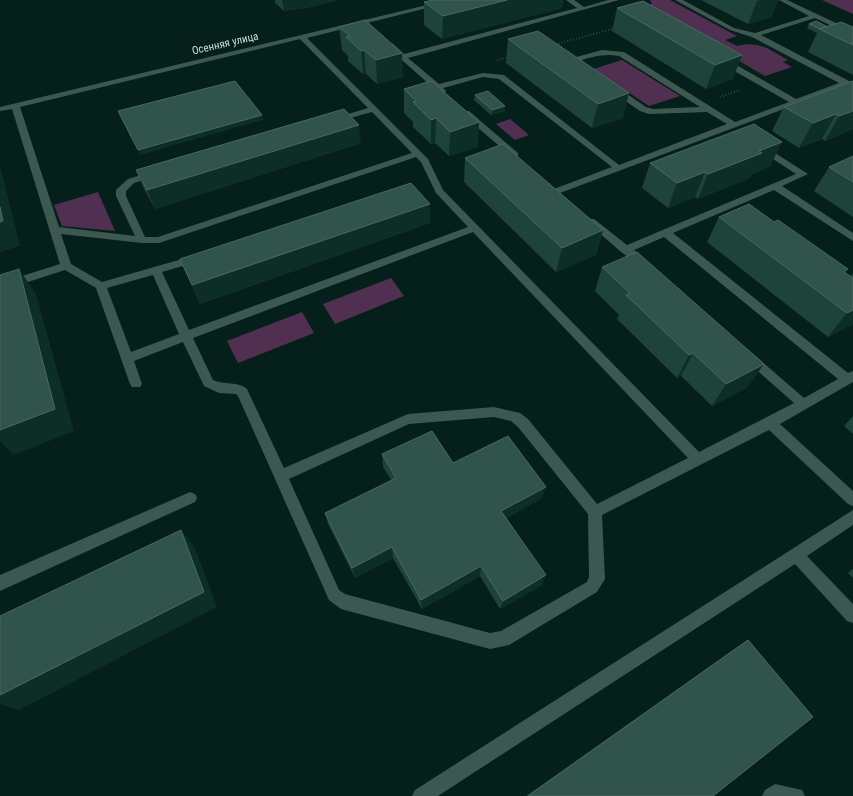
<svg xmlns="http://www.w3.org/2000/svg" width="853" height="796" viewBox="0 0 853 796" font-family="'Roboto Condensed',sans-serif">
	<style>
		.green { fill: #512f50 }
		.lines { fill: none; stroke-linecap: round; stroke-linejoin: round }
		.path { stroke: #556b66; stroke-width: 2; stroke-dasharray: 0.5 2.5; stroke-linecap: butt }
		.minor { fill: #3d5851; fill-rule: evenodd }
		.wall { fill: #1d433b }
		.shaded-wall { fill: #0c2e27 }
		.building { fill: #30534c; stroke: #496962 }
		.labels { text-anchor: middle; stroke-width: 5; stroke-linejoin: round; paint-order: stroke }
		.far-street-label { font-size: 11px; fill: #cfdeda; stroke: #05201a }
	</style>
	<rect width="100%" height="100%" fill="#05201a"/>
	<!-- green -->
	<path class="green" d="M650 0H670L737 36 725 40 737 46C759 40 770 50 788 60L783 62 792 67 765 76 645 6 652 4Z
		M822 0H853V14Z
		M622 60 680 96 649 106 593 69Z
		M510 119 529 135 515 140 496 124Z
		M98 192 115 231 62 226 54 205Z
		M391 278 404 296 335 324 323 304Z
		M302 312 314 333 238 363 227 341Z"/>
	<g class="lines">
		<!-- path -->
		<path class="path" d="M553 45 616 28
			M497 60 510 57
			M720 97 740 90"/>
		<!-- minor -->
		<path class="minor" d="M448 0H459L307 38 428 159 443 190 699 452 794 403 744 359 742 356 744 353H752L804 398 838 379 664 237 634 250 648 263 643 267 621 252 588 223V219H594L627 245 796 174 758 149V145L761 144 808 174 782 186 853 233V241L774 190 673 233 848 373 853 371V382L780 424 853 491V506L848 504 769 430 602 515 605 579 597 592 509 645 490 649 341 609 329 600 238 396 236 394 219 393 204 386 183 342 134 361 142 384 140 387H132L130 384 96 288 65 270 0 291V283L60 264 12 109 0 111V107ZM300 39 368 108 332 119V123L372 112 412 153 158 237H145L126 196V191L134 183 158 176V172L155 171 128 179 116 190V196L135 236 59 227 20 107ZM416 157 421 162 436 193 468 227 189 330 162 272 200 261V257L196 255 102 282 71 264 61 234 142 243H159ZM473 232 688 458 597 504 528 419 520 413 494 407 408 414 284 468 247 389C238 381 224 385 213 380L193 338ZM153 275 179 334 131 352 107 288ZM494 417 511 421 518 427 588 514 589 577 587 582 501 631 490 633 345 594 339 590 289 479 409 424Z
			M566 0H574L584 7 608 0H619L408 58 439 84 483 73 504 75 619 165 727 124 707 112 649 114 640 111 611 91V87H617L646 107 653 109 700 107 619 56C604 53 592 57 578 61L583 65 579 67 569 63V59L602 50 624 52 735 122 789 102 720 63V59H726L796 99 839 83 752 37 730 30 675 0H683L734 28 755 33 809 16 779 0H787L853 31V36L815 18 761 35 849 81 853 84V88L845 86 560 193H554V189L612 167 499 79 483 77 443 88 446 91 445 93H439L385 45 392 43 404 54 577 8Z
			M463 111H469L518 153V157H512L463 115Z
			M190 492 195 494 197 498 195 502 0 591V575Z
			M853 510V525L807 556 853 604V623L847 621 795 564 438 796H412L415 790Z
			M775 784 802 790 805 796H762L765 790Z"/>
	</g>
	<!-- wall -->
	<path class="wall" d="M275 0H338L311 7 284 11 275 3Z
		M433 0H563L562 8 442 39 424 25V2Z
		M701 0H778L771 17 748 24Z
		M643 1 733 79 706 89 612 31 617 8Z
		M809 24 826 26 853 27V75L808 52 817 33 807 28Z
		M339 27 403 77 377 84 366 74H363L348 61V56L342 50Z
		M508 39 623 118 592 128 506 63Z
		M853 81V129L825 141 822 139 799 148 772 131 784 107Z
		M404 89 479 122 477 147 449 156 435 143 431 144 413 127V122L404 113Z
		M475 95 505 111 491 115 474 100Z
		M782 142 770 166 752 174 750 178 698 199 695 197 668 208 642 188 650 163Z
		M361 143 155 209 144 189 136 170Z
		M853 156V217L814 191 829 167Z
		M465 158 603 230 596 255 556 272 464 182Z
		M719 217 846 273 850 276 853 273V324L828 337 707 242Z
		M430 223 200 304 180 259Z
		M602 267 748 387 712 406 681 376 677 378 617 319 619 315 595 291Z
		M853 416V434L844 426Z
		M382 454 453 463 542 498 506 518 542 585 500 609 480 576 422 609 393 558 355 578 328 524 325 513 392 481 383 467Z
		M853 569V578L848 573Z
		M748 640 713 796H526L733 650Z"/>
	<!-- shaded-wall -->
	<path class="shaded-wall" d="M282 0H338L311 7 284 11Z
		M507 0H563L562 8 442 39 443 16Z
		M761 0H778L771 17 748 24 757 1Z
		M364 50 366 74H363L361 51Z
		M402 53 403 77 377 84 376 60Z
		M742 55 733 79 706 89 715 65Z
		M629 93 623 118 592 128 598 104Z
		M505 106V111L491 115 492 110Z
		M853 111V129L825 141 839 116Z
		M836 114 822 139 799 148 813 123Z
		M262 115 263 120 140 155 138 150Z
		M436 118 435 143 431 144V120Z
		M479 122 477 147 449 156 450 132Z
		M359 125 361 143 155 209 147 190Z
		M782 142 770 166 752 174 750 178 698 199 708 174 759 151Z
		M0 166 20 246 0 252Z
		M705 172 695 197 668 208 677 183Z
		M430 204V223L200 304 192 285Z
		M603 230 596 255 556 272 562 248Z
		M19 269 36 294 74 431 14 455 0 441V430Z
		M853 310V324L828 337 847 313Z
		M693 353 681 376 677 378 689 355Z
		M764 364 748 387 712 406 726 384Z
		M546 487 542 498 498 522 501 511Z
		M181 530 195 548 217 607 19 710 0 704V695Z
		M392 547 393 558 355 578 352 568Z
		M481 566 480 576 422 609 421 600Z
		M546 575 542 585 500 609 503 601Z"/>
	<!-- building -->
	<path class="building" d="M433 0H507L443 16 424 2Z
		M643 1 742 55 715 65 617 8Z
		M365 20 402 53 376 60 364 50 361 51 346 37 350 36 339 27Z
		M816 21 826 26 820 29 809 24Z
		M841 22 853 27V45L819 29Z
		M538 31 629 93 598 104 508 39Z
		M235 81 262 115 138 150 118 111Z
		M431 81 479 122 450 132 436 118 431 120 413 102 416 101 404 89Z
		M853 81V111L839 116 836 114 813 123 784 107Z
		M488 91 505 106 492 110 475 95Z
		M344 109 359 125 147 190 136 170Z
		M754 124 782 142 759 151 762 153 708 174 705 172 677 183 650 163Z
		M503 144 603 230 562 248 465 158Z
		M853 156V182L829 167Z
		M411 183 430 204 192 285 180 259Z
		M749 204 774 222 778 220 848 269 844 272 853 278V310L847 313 719 217Z
		M0 207 3 221 0 222Z
		M637 252 764 364 726 384 693 353 689 355 626 295 630 293 602 267Z
		M19 269 55 409 0 430V275Z
		M432 431 453 463 508 436 546 487 501 511 546 575 503 601 481 566 421 600 392 547 352 568 325 513 396 478 382 454Z
		M181 530 204 592 0 695V616Z
		M748 640 813 717 713 796H528Z"/>
	<g class="labels">
		<!-- far-street labels -->
		<g class="far-street-label">
			<text transform="translate(225 43) rotate(-13)" y="4">Осенняя улица</text>
		</g>
	</g>
</svg>
